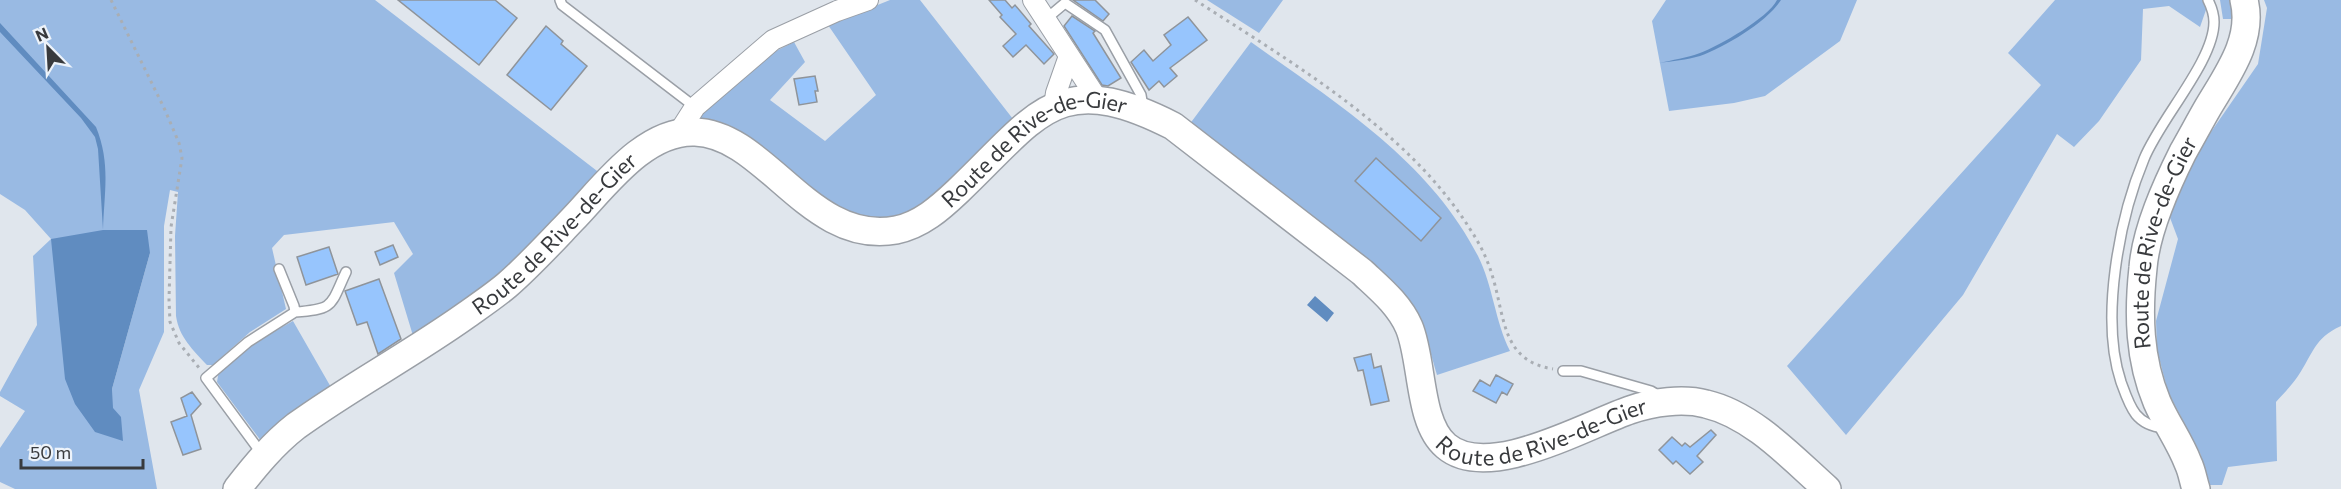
<svg xmlns="http://www.w3.org/2000/svg" width="2341" height="489" viewBox="0 0 2341 489" font-family="Commissioner,sans-serif">
	<style>
		.green { fill: #99bae3; fill-rule: evenodd }
		.water { fill: #608cc0 }
		.building { fill: #97c5fd; stroke: #8f949a; stroke-width: 1.5 }
		.lines { fill: none; stroke-linecap: round; stroke-linejoin: round }
		.lane-casing { stroke: #9a9fa6; stroke-width: 12 }
		.street-casing { stroke: #9a9fa6; stroke-width: 22 }
		.secondary-casing { stroke: #9a9fa6; stroke-width: 30 }
		.path { stroke: #a9aeb4; stroke-width: 3; stroke-dasharray: 3 4.5; stroke-linecap: butt }
		.lane { stroke: #fff; stroke-width: 9 }
		.street { stroke: #fff; stroke-width: 20 }
		.secondary { stroke: #fff; stroke-width: 27 }
		.labels { text-anchor: middle; stroke-width: 4.5; stroke-linejoin: round; paint-order: stroke }
		.street-label { font-size: 22px; fill: #383a3d; stroke: #edf3fa }
	</style>
	<rect width="100%" height="100%" fill="#e0e6ed"/>
	<!-- green -->
	<path class="green" d="M0 0H375L601 174 504 276 414 339 394 273 413 254 394 222 284 235 272 248 286 309 250 332 213 365H207C193 350 179 337 176 316L175 236 178 192 170 190 164 226V332L139 390 157 489H15L0 482V448L25 411 0 396V392L37 325 33 256 51 239 25 210 0 194ZM103 230 150 253 112 389 113 408Z
		M890 0H920L1013 119 982 154 919 211 879 221 847 214 735 134 699 119 698 113 768 55 794 42 805 62 770 100 825 141 876 95 828 25Z
		M1207 0H1283L1259 33Z
		M1666 0H1857L1840 41 1765 96 1734 103 1669 111 1652 21Z
		M2055 0H2202L2207 7 2200 27 2169 6 2143 9 2141 60 2099 121 2074 147 2057 134 1963 295 1846 435 1787 366 2041 85 2008 53Z
		M2220 0H2231L2232 19H2223Z
		M2264 0H2341V326C2314 338 2313 354 2298 376 2292 385 2283 394 2276 402L2277 461 2228 467 2222 485H2210L2200 453 2168 392 2157 350 2156 321 2178 239 2169 215 2195 155 2258 64 2267 8Z
		M1251 42C1336 103 1429 160 1478 256 1493 286 1495 321 1510 351L1437 375C1427 339 1420 316 1397 285L1189 125Z
		M293 321 332 389 261 441 217 382 219 370 255 342Z"/>
	<!-- water -->
	<path class="water" d="M1777 0H1781C1767 22 1725 47 1700 56 1687 60 1672 61 1659 63 1672 60 1687 58 1700 53 1719 46 1768 18 1777 0Z
		M0 23 96 127C111 164 104 192 103 230H147L150 253 112 389 113 408 121 417 123 441 95 432 75 404 65 379 51 239 103 230 98 149 95 137 81 118 0 32Z
		M1315 296 1334 313 1327 322 1307 305Z"/>
	<!-- building -->
	<path class="building" d="M398 0H495L517 18 479 65Z
		M989 0H1005L1012 8 1015 5 1031 24 1029 26 1054 54 1044 64 1026 45 1013 57 1003 46 1016 34 1000 17 1002 15Z
		M1073 0H1095L1109 14 1103 21Z
		M1072 16 1095 31 1093 33 1121 78 1108 86 1102 85 1064 26Z
		M1188 17 1207 40 1170 68 1177 76 1164 87 1159 81 1149 90 1131 62 1144 50 1153 61 1171 45 1164 35Z
		M546 26 563 41 561 44 587 66 551 110 507 75Z
		M815 76 818 91H815L817 102 799 105 794 79Z
		M1376 158 1441 218 1421 241 1355 181Z
		M393 245 398 257 380 265 375 252Z
		M329 247 338 274 306 285 297 257Z
		M379 279 401 339 378 354 367 322 357 325 345 291Z
		M1371 354 1374 368 1381 366 1389 401 1371 405 1363 370 1358 371 1354 358Z
		M1496 375 1513 384 1507 395 1502 392 1496 403 1473 391 1480 380 1490 386Z
		M192 392 201 404 191 415 201 449 183 455 171 422 187 416 181 398Z
		M1711 430 1716 435 1697 456 1703 462 1690 474 1676 461 1673 464 1659 450 1672 437 1682 446 1685 443 1690 447Z"/>
	<g class="lines">
		<!-- lane casing -->
		<g class="lane-casing">
			<path id="lane" d="M560 0 562 5 695 107
				M1046 19 1065 3 1105 30 1141 95 1143 107
				M295 312C335 309 330 306 346 272
				M1563 371H1581L1651 391 1661 397
				M2164 428C2135 425 2130 407 2121 382 2100 319 2119 219 2144 159 2160 119 2214 61 2214 22 2214 15 2211 6 2208 0
				M262 454 206 378 248 342 295 312 294 306 279 269"/>
		</g>
		<!-- street casing -->
		<g class="street-casing">
			<path id="street" d="M1033 0 1098 100
				M1054 106 1056 93 1069 56
				M679 132 695 107 773 40 837 11 868 0"/>
		</g>
		<!-- secondary casing -->
		<g class="secondary-casing">
			<g id="secondary">
				<path id="s1" d="M237 489C255 466 273 444 296 426 350 387 410 355 465 316 479 306 494 296 507 285 530 265 551 242 572 220 604 187 644 130 695 132 766 134 810 246 896 230 921 225 940 208 958 191 1038 115 1057 67 1173 126L1362 272C1379 288 1399 304 1409 327 1423 360 1418 423 1446 446 1488 482 1586 425 1630 410 1653 402 1683 398 1706 404 1753 415 1792 458 1827 489"/>
				<path id="s2" d="M2196 489C2193 480 2192 471 2188 463 2180 442 2166 423 2157 402 2139 359 2138 314 2143 268 2146 230 2166 186 2183 152 2191 138 2199 123 2207 109 2227 75 2254 40 2244 0"/>
			</g>
		</g>
		<!-- path -->
		<path class="path" d="M111 0 165 110 179 143 182 158 171 227 169 300 170 322 179 343 200 369
			M1195 0C1291 62 1408 130 1470 229 1480 244 1488 260 1493 278 1505 318 1502 361 1553 369"/>
		<!-- lane -->
		<use href="#lane" class="lane"/>
		<!-- street -->
		<use href="#street" class="street"/>
		<!-- secondary -->
		<use href="#secondary" class="secondary"/>
	</g>
	<g class="labels">
		<!-- street labels -->
		<g class="street-label">
			<text dy="8" stroke="none"><textPath href="#s1" startOffset="986">Route de Rive-de-Gier</textPath></text>
			<text dy="8" stroke="none"><textPath href="#s1" startOffset="410">Route de Rive-de-Gier</textPath></text>
			<text dy="8" stroke="none"><textPath href="#s2" startOffset="261">Route de Rive-de-Gier</textPath></text>
			<text dy="8" stroke="none"><textPath href="#s1" startOffset="1686">Route de Rive-de-Gier</textPath></text>
		</g>
	</g>
	<!-- north arrow -->
	<g transform="translate(48 48) rotate(336)" stroke="#edf3fa" stroke-width="4.5" paint-order="stroke">
	<path d="M0-4.5L10 22L0 15L-10 22Z" fill="#383a3d"/>
	<text y="-9" font-size="16" font-weight="bold" text-anchor="middle" fill="#383a3d">N</text>
	</g>
	<!-- scale -->
	<path d="M21 459v9h122v-9" fill="none" stroke="#383a3d" stroke-width="3"/>
	<text x="30" y="459" font-size="18" fill="#383a3d" stroke="#edf3fa" stroke-width="4.5" paint-order="stroke">50 m</text>
</svg>
